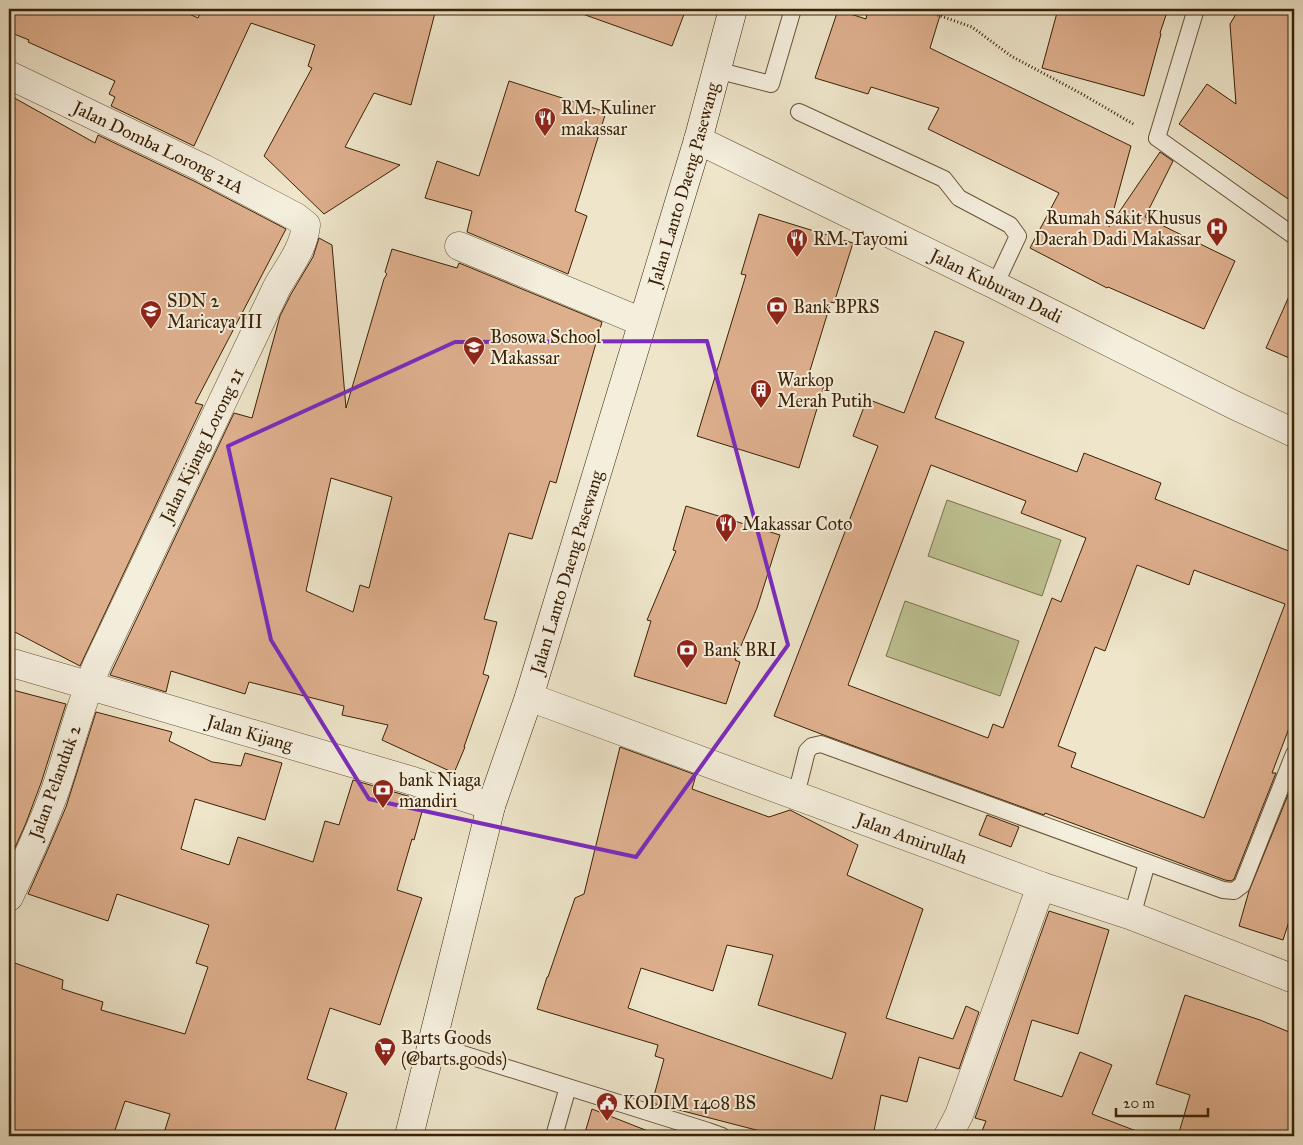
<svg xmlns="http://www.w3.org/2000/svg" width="1303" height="1145" viewBox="0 0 1303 1145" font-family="'IM FELL Great Primer',serif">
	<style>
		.green { fill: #bec394; stroke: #7c724c }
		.building { fill: #deaf8d; stroke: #3b2104; fill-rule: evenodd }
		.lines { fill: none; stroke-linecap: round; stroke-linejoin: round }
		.service-casing { stroke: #685236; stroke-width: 18 }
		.minor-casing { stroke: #685236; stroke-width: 29 }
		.secondary-casing { stroke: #3b2104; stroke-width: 29 }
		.path { stroke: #3b2104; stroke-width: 3; stroke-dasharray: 1 2.5; stroke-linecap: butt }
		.service { stroke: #f4eedd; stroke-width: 16 }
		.minor { stroke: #f4eedd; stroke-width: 28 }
		.secondary { stroke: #f4eedd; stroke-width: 28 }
		.marked { fill: none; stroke: #7b2cbf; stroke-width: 4; stroke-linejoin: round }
		.labels { text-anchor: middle; stroke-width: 4; stroke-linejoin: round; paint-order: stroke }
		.poi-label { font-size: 18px; fill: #3b2104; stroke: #f4eedd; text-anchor: start }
		.street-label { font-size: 18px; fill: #3b2104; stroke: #f4eedd }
	</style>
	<rect width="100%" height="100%" fill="#eee5ca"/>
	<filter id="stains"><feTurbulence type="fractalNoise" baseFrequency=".004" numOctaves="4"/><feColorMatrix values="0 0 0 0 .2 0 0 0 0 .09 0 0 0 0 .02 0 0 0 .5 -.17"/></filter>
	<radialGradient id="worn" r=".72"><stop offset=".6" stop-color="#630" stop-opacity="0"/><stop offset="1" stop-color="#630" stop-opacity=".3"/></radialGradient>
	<!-- green -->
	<path class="green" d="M947 500 1061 540 1042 596 928 556Z
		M905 601 1019 641 1000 696 886 656Z"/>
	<!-- building -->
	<path class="building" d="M9 9H178L198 18 202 9H436L411 105 374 93 345 147 400 165 324 214 264 156 312 68 308 66 315 45 251 23 194 146 111 106 115 97 109 94 115 81 28 42 29 40 9 32Z
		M577 9H686L672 46 577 12Z
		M868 9H942L930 48 1131 146 1109 227 1160 152 1173 161 1145 217 1235 261 1204 329 1108 287 1107 288 1030 248 1059 193 928 129 939 108 871 87 868 94 815 78 838 10 866 19Z
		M1058 9H1168L1160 33 1161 34 1144 96 1042 68Z
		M1239 9H1294V203L1179 124 1207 84 1236 104 1230 24Z
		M509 81 606 112 575 211 587 216 568 274 467 232 472 211 425 198 437 161 479 176Z
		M9 95 95 143 98 135 196 182 286 229 195 403 203 405 80 666 9 629Z
		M759 214 853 243 834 303 831 302 808 377 825 382 799 468 697 436 746 275 741 274Z
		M319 238 332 245 346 408 384 279 387 274 385 272 392 249 457 268 459 263 602 322 556 483 550 481 532 539 509 533 484 619 497 622 483 674 489 676 464 747H465L454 773 382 740 388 725 342 715 344 706 249 682 245 694 171 671 166 692 110 675 234 413 252 418 280 316 291 294 313 257ZM331 478 392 497 369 588 360 585 353 612 306 591Z
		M1294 285V360L1266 348Z
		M935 331 964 342 935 418 1077 472 1084 453 1161 483 1155 499 1294 553V715L1272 773H1276L1234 879 1231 881 1225 880 1045 813 1044 815 821 734 774 716 878 446 853 436 867 399 904 413ZM931 465 1026 501 1021 513 1086 538 1061 602 1052 598 1003 728 993 724 988 738 848 685ZM1137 565 1189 585 1194 570 1285 604 1204 818 1071 767 1076 753 1058 746 1095 647 1105 651Z
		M686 506 780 535 757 608 735 660 740 662 726 704 634 676 651 621 647 620 676 551 673 550Z
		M9 689 66 704 41 783 26 823 9 861Z
		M96 712 172 732 169 741 212 762 241 766 245 753 282 763 265 820 195 799 181 849 229 865 238 837 313 862 325 821 339 825 353 780 425 801 414 840 412 839 397 890 422 898 380 1025 330 1008 307 1079 347 1093 333 1136H163L170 1114 125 1101 113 1136H9V961L63 980 62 989 103 1002 101 1010 185 1034 208 967 196 963 209 925 117 894 108 921 28 894 48 849 66 807Z
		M620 747 696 775 692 789 769 817 790 810 858 845 847 875 923 909 886 1018 953 1039 966 1006 979 1012 959 1069 919 1057 907 1102 881 1095 873 1136H760V1131L652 1103 664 1059 655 1056 658 1045 537 1009 547 977H548L575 898 584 894ZM727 945 773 955 758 1005 846 1033 832 1079 628 1008 641 968 713 991Z
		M1294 780V906L1283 940 1239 926 1249 891Z
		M987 815 1019 827 1011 847 979 835Z
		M1049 911 1109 930 1078 1034 1032 1020 1014 1080 1062 1097 1080 1052 1112 1065 1092 1114 1144 1134 1143 1136H980L986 1121 975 1118Z
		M1185 995 1260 1020 1294 1034V1136H1178L1190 1095 1156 1084Z
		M592 1109 658 1135V1136H584Z"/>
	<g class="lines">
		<!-- service casing -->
		<g class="service-casing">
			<path id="service" d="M1196 9 1157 138 1294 236
				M716 70 771 84 793 9
				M799 112 944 179 959 198 1010 225 1018 236 995 285
				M796 795 807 751 812 746 821 744 1223 890 1234 891 1242 885 1294 754
				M1132 916 1147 863
				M431 1044 708 1131 722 1136
				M554 1136 568 1087"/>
		</g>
		<!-- minor casing -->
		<g class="minor-casing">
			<g id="minor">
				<path id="s1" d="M9 75 203 168 296 217 306 225C304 248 288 268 277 287L97 665C80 705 70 747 56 788 43 825 26 861 9 897"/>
				<path id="s2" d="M698 140 995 285 1234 405 1294 433"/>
				<path d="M459 246 642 322"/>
				<path id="s3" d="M9 662 413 781 491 806"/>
				<path id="s4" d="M529 697 1041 886 1132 916 1294 979"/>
				<path d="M948 1136 959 1115 1041 886"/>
			</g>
		</g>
		<!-- secondary casing -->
		<g class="secondary-casing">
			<g id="secondary">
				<path id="s5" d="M409 1136 491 806 529 697 698 140 733 9"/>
			</g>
		</g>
		<!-- path -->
		<path class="path" d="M921 9 972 27 1011 56 1082 94 1135 125"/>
		<!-- service -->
		<use href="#service" class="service"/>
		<!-- minor -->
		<use href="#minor" class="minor"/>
		<!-- secondary -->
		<use href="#secondary" class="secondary"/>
	</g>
	<!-- marked area -->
	<path class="marked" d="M707 341 788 645 636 857 369 799 271 640 228 446 455 342Z"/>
	<!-- icons -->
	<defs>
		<g id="restaurant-pin" transform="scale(1.125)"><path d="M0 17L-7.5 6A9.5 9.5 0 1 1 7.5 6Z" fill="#8f2418" stroke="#f4eedd"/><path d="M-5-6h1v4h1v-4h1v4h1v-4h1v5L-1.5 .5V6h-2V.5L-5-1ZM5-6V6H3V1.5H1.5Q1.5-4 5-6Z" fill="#fff"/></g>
		<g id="hospital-pin" transform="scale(1.125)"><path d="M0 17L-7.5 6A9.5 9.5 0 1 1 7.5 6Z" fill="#8f2418" stroke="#f4eedd"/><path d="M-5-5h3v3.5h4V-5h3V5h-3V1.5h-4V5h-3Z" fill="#fff"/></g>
		<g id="bank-pin" transform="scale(1.125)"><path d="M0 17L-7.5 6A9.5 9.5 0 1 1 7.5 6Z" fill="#8f2418" stroke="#f4eedd"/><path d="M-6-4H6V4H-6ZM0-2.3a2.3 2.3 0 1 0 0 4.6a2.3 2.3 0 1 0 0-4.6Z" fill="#fff"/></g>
		<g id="school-pin" transform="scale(1.125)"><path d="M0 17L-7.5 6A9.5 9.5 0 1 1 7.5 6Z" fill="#8f2418" stroke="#f4eedd"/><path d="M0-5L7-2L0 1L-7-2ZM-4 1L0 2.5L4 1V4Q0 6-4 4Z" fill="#fff"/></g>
		<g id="building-pin" transform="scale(1.125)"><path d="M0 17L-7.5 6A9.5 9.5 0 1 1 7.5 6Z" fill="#8f2418" stroke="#f4eedd"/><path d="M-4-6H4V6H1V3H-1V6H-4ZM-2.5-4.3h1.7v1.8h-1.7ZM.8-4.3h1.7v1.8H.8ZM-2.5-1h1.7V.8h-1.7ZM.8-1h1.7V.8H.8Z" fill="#fff"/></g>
		<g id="supermarket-pin" transform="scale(1.125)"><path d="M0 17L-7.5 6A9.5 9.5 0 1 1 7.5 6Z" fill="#8f2418" stroke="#f4eedd"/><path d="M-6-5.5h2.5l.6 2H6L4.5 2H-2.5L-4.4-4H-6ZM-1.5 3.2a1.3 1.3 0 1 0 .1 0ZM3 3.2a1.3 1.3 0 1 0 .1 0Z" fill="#fff"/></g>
		<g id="civic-pin" transform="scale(1.125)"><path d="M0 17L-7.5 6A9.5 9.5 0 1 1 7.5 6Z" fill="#8f2418" stroke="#f4eedd"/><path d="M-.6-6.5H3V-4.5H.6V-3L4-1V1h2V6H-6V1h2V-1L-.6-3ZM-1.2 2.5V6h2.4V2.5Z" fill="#fff"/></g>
	</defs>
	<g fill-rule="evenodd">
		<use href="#restaurant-pin" x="545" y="118"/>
		<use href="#hospital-pin" x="1217" y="228"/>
		<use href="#restaurant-pin" x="797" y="239"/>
		<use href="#bank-pin" x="777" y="307"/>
		<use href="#school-pin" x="151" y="311"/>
		<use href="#school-pin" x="474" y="347"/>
		<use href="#building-pin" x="761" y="390"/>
		<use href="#restaurant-pin" x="726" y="524"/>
		<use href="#bank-pin" x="687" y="650"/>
		<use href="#bank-pin" x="383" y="790"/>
		<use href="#supermarket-pin" x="385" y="1048"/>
		<use href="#civic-pin" x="607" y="1103"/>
	</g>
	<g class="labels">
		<!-- poi labels -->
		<g class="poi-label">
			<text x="561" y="114">RM. Kuliner<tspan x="561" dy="21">makassar</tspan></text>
			<text x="1201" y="224" text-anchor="end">Rumah Sakit Khusus<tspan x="1201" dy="21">Daerah Dadi Makassar</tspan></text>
			<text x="813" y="245">RM. Tayomi</text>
			<text x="167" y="307">SDN 2<tspan x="167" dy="21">Maricaya III</tspan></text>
			<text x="793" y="313">Bank BPRS</text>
			<text x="490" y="343">Bosowa School<tspan x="490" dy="21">Makassar</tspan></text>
			<text x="777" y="386">Warkop<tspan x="777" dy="21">Merah Putih</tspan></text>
			<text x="742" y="530">Makassar Coto</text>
			<text x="703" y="656">Bank BRI</text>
			<text x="399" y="786">bank Niaga<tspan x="399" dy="21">mandiri</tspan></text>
			<text x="401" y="1044">Barts Goods<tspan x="401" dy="21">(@barts.goods)</tspan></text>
			<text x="623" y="1109">KODIM 1408 BS</text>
		</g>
		<!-- street labels -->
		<g class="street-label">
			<text dy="6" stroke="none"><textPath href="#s1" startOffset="166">Jalan Domba Lorong 21A</textPath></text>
			<text dy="6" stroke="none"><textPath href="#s5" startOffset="991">Jalan Lanto Daeng Pasewang</textPath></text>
			<text dy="6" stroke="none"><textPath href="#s2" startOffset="332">Jalan Kuburan Dadi</textPath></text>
			<text transform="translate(202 445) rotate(-64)" y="6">Jalan Kijang Lorong 21</text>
			<text dy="6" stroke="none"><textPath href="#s5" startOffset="586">Jalan Lanto Daeng Pasewang</textPath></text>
			<text dy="6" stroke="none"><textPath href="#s3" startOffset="251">Jalan Kijang</textPath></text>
			<text transform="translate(55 782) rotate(-70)" y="6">Jalan Pelanduk 2</text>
			<text dy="6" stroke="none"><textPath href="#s4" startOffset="408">Jalan Amirullah</textPath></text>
		</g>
	</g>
	<!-- margin -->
	<rect width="1303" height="1145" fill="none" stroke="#eee5ca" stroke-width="30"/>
	<rect x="10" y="10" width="1283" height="1125" fill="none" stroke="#3b2104" stroke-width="2.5"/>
	<rect x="15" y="15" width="1273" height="1115" fill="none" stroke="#3b2104"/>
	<!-- scale -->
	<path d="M1116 1108v8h92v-8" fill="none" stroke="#3b2104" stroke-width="2.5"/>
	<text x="1123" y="1108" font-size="15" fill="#3b2104" stroke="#f4eedd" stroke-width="4" paint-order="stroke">20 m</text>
	<rect width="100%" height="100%" filter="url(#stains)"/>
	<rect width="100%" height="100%" fill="url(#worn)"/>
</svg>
